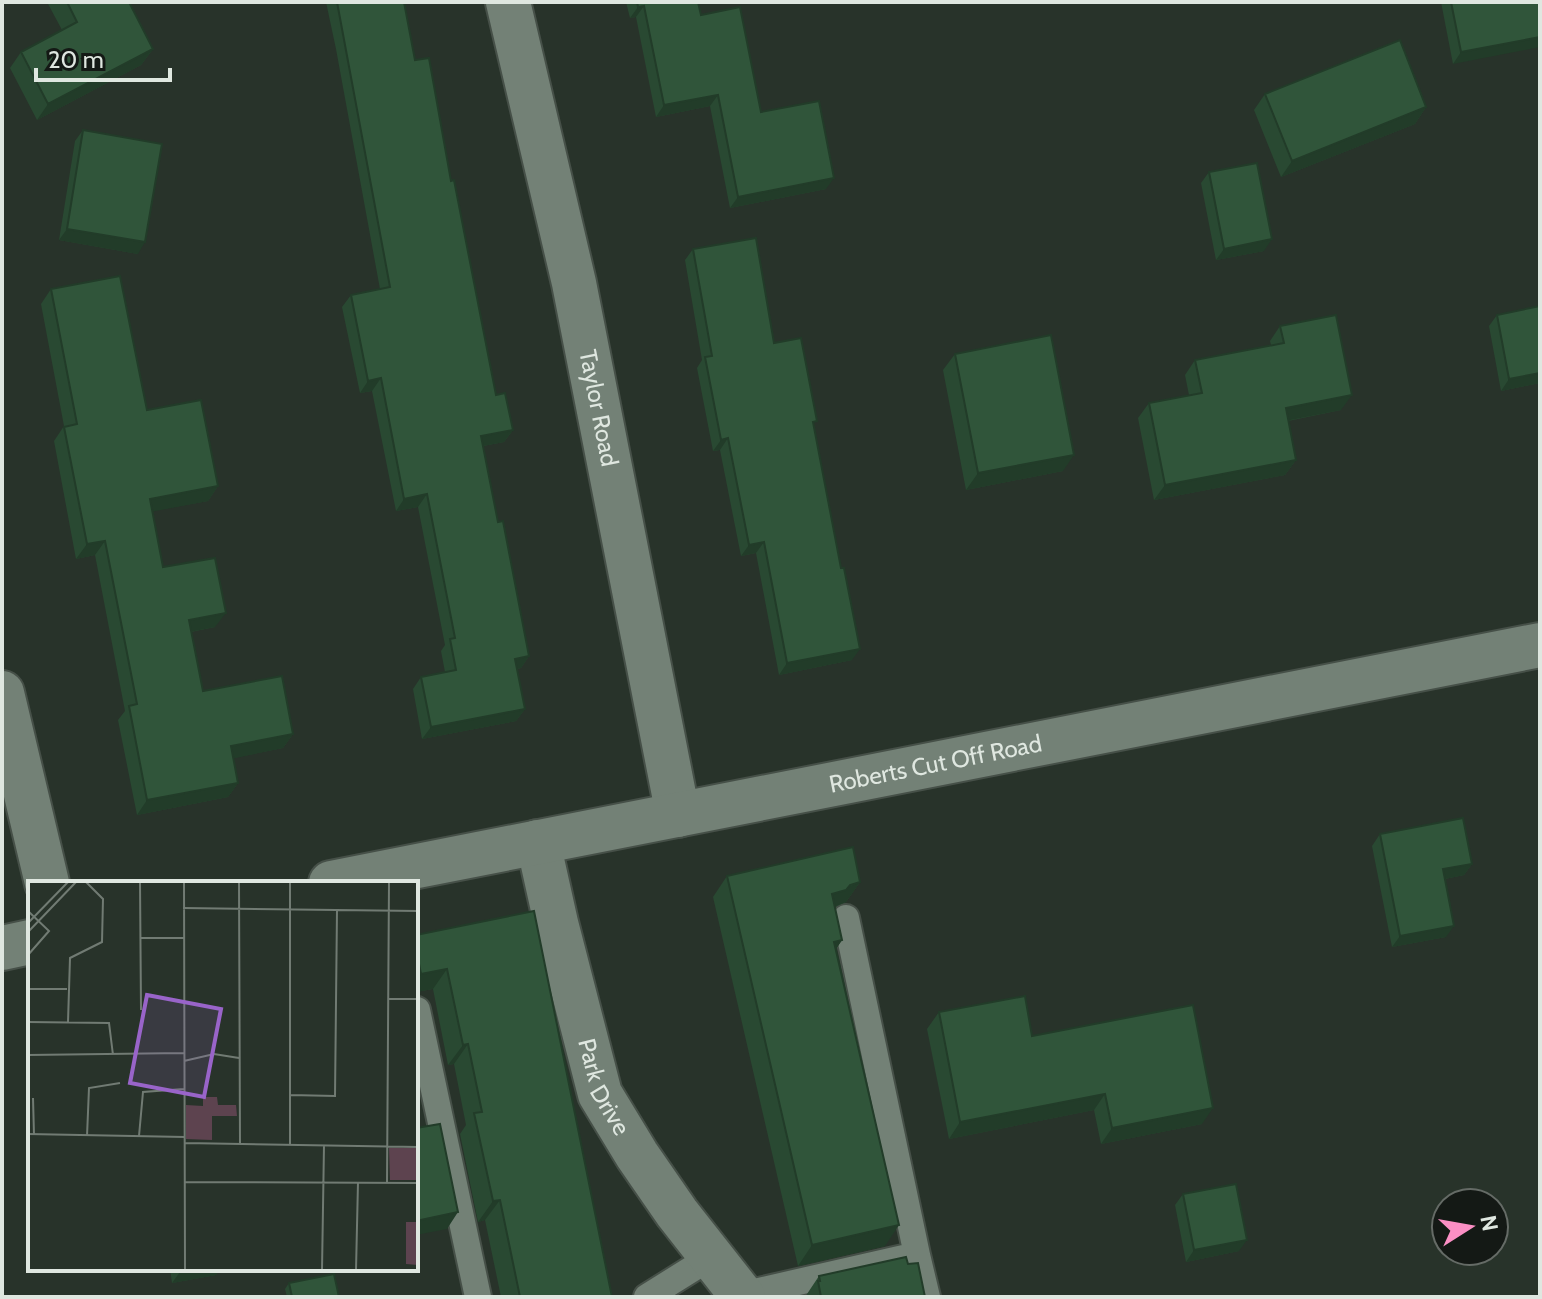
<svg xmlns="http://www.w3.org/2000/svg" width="1542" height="1299" viewBox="0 0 1542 1299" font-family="Cabin,sans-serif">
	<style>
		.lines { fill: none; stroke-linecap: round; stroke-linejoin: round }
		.lane-casing { stroke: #465048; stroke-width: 30 }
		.street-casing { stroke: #465048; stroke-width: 48 }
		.secondary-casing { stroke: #465048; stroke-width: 48 }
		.lane { stroke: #738176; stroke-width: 26 }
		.street { stroke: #738176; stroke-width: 44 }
		.secondary { stroke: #738176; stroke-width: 44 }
		.wall { fill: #294932 }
		.shaded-wall { fill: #223c29 }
		.building { fill: #30553a; stroke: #223c29; stroke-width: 2 }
		.labels { text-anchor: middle; stroke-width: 6; stroke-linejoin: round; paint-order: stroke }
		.street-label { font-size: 24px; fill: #dfe7e0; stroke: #141915 }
		.inset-road { fill: none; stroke: #717b73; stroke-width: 2 }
		.view { fill: #9964c9; fill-opacity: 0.15; stroke: #9964c9; stroke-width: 4 }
		.inset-edge { fill: none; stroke: #dfe7e0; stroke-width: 4 }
	</style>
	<rect width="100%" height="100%" fill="#28332a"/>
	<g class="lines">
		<!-- lane casing -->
		<g class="lane-casing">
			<path id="lane" d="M417 1010 478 1297
				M917 1255 927 1297
				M741 1295 917 1255 846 918
				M647 1297 711 1257"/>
		</g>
		<!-- street casing -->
		<g class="street-casing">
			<g id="street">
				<path id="s1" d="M508 2 574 283 678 815"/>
				<path d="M2 693 47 883"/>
				<path id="s2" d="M538 842 556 923 600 1094 637 1155 677 1213 743 1297"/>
			</g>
		</g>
		<!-- secondary casing -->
		<g class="secondary-casing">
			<g id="secondary">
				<path id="s3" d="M331 883 1540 645"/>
				<path d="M2 948 30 942"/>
			</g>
		</g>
		<!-- lane -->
		<use href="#lane" class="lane"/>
		<!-- street -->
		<use href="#street" class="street"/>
		<!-- secondary -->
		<use href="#secondary" class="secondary"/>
	</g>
	<!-- wall -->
	<path class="wall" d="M47 2H129L153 49 141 65 37 120 10 68 21 52 62 30Z
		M326 2H404L415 60 451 181 496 395 513 430 504 442 483 446 498 522 529 656 521 668 517 669 525 709 516 721 422 739 413 689 421 677 445 672 441 651 445 645 418 507 396 511 372 391 360 393 342 307 351 295 380 289 336 49Z
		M626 2H698L701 15 761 112 826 189 730 208 710 106 656 117 636 17 630 18Z
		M1441 2H1540L1453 64Z
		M1265 94 1426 107 1415 124 1281 177 1254 110Z
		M83 130 138 254 59 240 75 141Z
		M1209 172 1264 251 1216 260 1201 183Z
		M693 249 774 343 814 426 841 568 852 660 779 675 756 553 741 556 720 450 713 451 697 368 702 360 685 260Z
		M51 289 147 410 218 486 208 501 152 511 163 567 215 627 191 632 203 691 293 734 283 748 233 758 238 783 228 797 137 815 118 720 125 711 95 555 76 559 54 441 64 426 41 304Z
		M1497 315 1540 383 1501 391 1489 326Z
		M1280 326 1341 410 1288 421 1296 460 1285 475 1154 500 1138 418 1149 403 1189 395 1185 375 1195 360 1271 345 1270 341Z
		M955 354 1063 471 966 490 943 370Z
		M1380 834 1472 864 1464 875 1445 879 1446 937 1392 947 1372 846Z
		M727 876 860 882 846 902 835 907 842 940 836 949 885 1246 798 1266 713 897Z
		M534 911 612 1297H501L485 1220 478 1222 460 1134 466 1125 454 1064 448 1065 433 989 416 992V935Z
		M939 1012 1032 1036 1202 1124 1101 1144 1094 1110 949 1139 927 1029Z
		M1183 1194 1239 1251 1186 1262 1175 1205Z
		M908 1264 925 1297H805L819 1276Z
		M170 1269H220L216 1275 172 1283Z
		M289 1283 339 1297H287L285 1289Z"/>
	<!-- shaded-wall -->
	<path class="shaded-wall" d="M644 6 636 17 630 18 638 7Z
		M1540 37V47L1453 64 1461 52Z
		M153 49 141 65 37 120 48 104Z
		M718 95 710 106 656 117 664 105Z
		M1426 107 1415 124 1281 177 1292 161Z
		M834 178 826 189 730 208 738 197Z
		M67 229 145 242 138 254 59 240Z
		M1272 239 1264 251 1216 260 1224 249Z
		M1540 373V383L1501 391 1509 379Z
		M381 378 372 391 360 393 368 381Z
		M1352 395 1341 410 1275 423 1286 408Z
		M513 430 504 442 472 448 481 436Z
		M728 438 720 450 713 451 721 440Z
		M1074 455 1063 471 966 490 978 473Z
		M1296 460 1285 475 1154 500 1165 485Z
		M218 486 208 501 140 514 150 499Z
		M427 494 418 507 396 511 404 499Z
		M105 541 95 555 76 559 87 544Z
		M764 542 756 553 741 556 749 545Z
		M226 613 215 627 179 634 189 620Z
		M860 649 852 660 779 675 787 663Z
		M529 656 521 668 507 671 515 659Z
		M525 709 516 721 422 739 431 727Z
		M293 734 283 748 221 761 231 746Z
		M238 783 228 797 137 815 147 800Z
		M1472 864 1464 875 1435 881 1443 869Z
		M860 882 846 902 836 906 832 911V894Z
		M1454 926 1446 937 1392 947 1400 936Z
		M842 940 828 961 834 942Z
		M447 969 433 989 416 992V980L421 974Z
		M468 1044 454 1064 448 1065 463 1045Z
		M1105 1094 1094 1110 949 1139 960 1122Z
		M1213 1108 1202 1124 1101 1144 1112 1128Z
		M500 1200 485 1220 478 1222 493 1201Z
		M458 1212 447 1229 416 1235V1221Z
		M899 1225 885 1246 798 1266 812 1245Z
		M1247 1240 1239 1251 1186 1262 1194 1250Z
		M194 1269H220L216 1275 172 1283 180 1272Z"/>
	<!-- building -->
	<path class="building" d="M67 2H129L153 49 48 104 21 52 77 22Z
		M337 2H404L415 60 429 58 451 181 454 180 496 395 505 393 513 430 481 436 498 522 503 521 529 656 515 659 525 709 431 727 421 677 456 670 450 639 455 638 427 494 404 499 381 378 368 381 351 295 390 287Z
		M637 2H698L701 15 740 7 761 112 819 101 834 178 738 197 718 95 664 105 644 6 638 7Z
		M1451 2H1540V37L1461 52Z
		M1400 40 1426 107 1292 161 1265 94Z
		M83 130 162 144 145 242 67 229Z
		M1257 163 1272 239 1224 249 1209 172Z
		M756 238 774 343 801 338 817 421 813 422 841 568H844L860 649 787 663 764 542 749 545 728 438 721 440 705 357 712 356 693 249Z
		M120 276 147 410 201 400 218 486 150 499 163 567 215 558 226 613 189 620 203 691 282 676 293 734 231 746 238 783 147 800 129 706 137 704 105 541 87 544 64 427 77 424 51 289Z
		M1540 306V373L1509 379 1497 315Z
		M1336 315 1352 395 1286 408 1296 460 1165 485 1149 403 1202 393 1195 360 1284 343 1280 326Z
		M1051 335 1074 455 978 473 955 354Z
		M1463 818 1472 864 1443 869 1454 926 1400 936 1380 834Z
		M853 847 860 882 850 885 846 890 832 894 842 940 834 942 899 1225 812 1245 727 876Z
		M534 911 612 1297H520L500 1200 493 1201 474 1113 482 1112 468 1044 463 1045 447 969 421 974 416 949V935Z
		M1025 996 1032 1036 1193 1005 1213 1108 1112 1128 1105 1094 960 1122 939 1012Z
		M440 1124 458 1212 416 1221V1128Z
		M1236 1184 1247 1240 1194 1250 1183 1194Z
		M906 1257 908 1264 918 1263 925 1297H821L818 1281H820L819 1276Z
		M334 1274 339 1297H292L289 1283Z"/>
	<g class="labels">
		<!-- street labels -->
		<g class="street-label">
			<text dy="8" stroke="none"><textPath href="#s1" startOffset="416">Taylor Road</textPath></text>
			<text dy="8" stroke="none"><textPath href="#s3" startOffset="616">Roberts Cut Off Road</textPath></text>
			<text dy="8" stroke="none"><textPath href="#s2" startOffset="254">Park Drive</textPath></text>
		</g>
	</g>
	<!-- overview -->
	<g transform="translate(28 881)">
		<rect width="390" height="390" fill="#28332a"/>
		<path d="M361 267H390V299H362ZM378 341H390V384L378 383Z" fill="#5d434f"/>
		<path d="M175 216H189L190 224H208L209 235H184V259L158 258V224L175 225Z" fill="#5d434f"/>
		<path class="inset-road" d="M112 1 113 129M156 1 157 389M211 1 212 263M155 27 390 30M0 30 21 50 0 74M0 42 40 1M0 51 48 1M113 57H156M0 108H39M361 118H390M0 141 81 142 85 174M40 141 42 77 74 61 75 18 58 1M0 174 156 172M156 180 186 173 211 177M262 214 307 215 309 29M5 217 6 254M0 253 157 256M59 255 61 207 92 202M111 255 115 211 156 208M157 262 390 266M262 263V1M157 301 390 302M359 301 361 1M294 389 296 264M328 389 330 301"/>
		<path class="view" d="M119 114 193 128 176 216 102 202Z"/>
		<rect width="390" height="390" class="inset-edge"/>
	</g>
	<!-- border -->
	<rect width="1542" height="1299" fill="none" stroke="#dfe7e0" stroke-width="8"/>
	<!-- north arrow -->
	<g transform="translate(1470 1227) rotate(79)"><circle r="38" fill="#141915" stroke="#656b66" stroke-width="2"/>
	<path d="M0-6L14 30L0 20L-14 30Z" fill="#fb8fc4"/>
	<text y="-12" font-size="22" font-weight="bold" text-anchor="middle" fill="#dfe7e0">N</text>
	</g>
	<!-- scale -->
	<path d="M36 68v12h134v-12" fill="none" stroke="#dfe7e0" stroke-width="4"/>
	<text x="48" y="68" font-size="24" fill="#dfe7e0" stroke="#141915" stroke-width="6" paint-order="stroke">20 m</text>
</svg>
